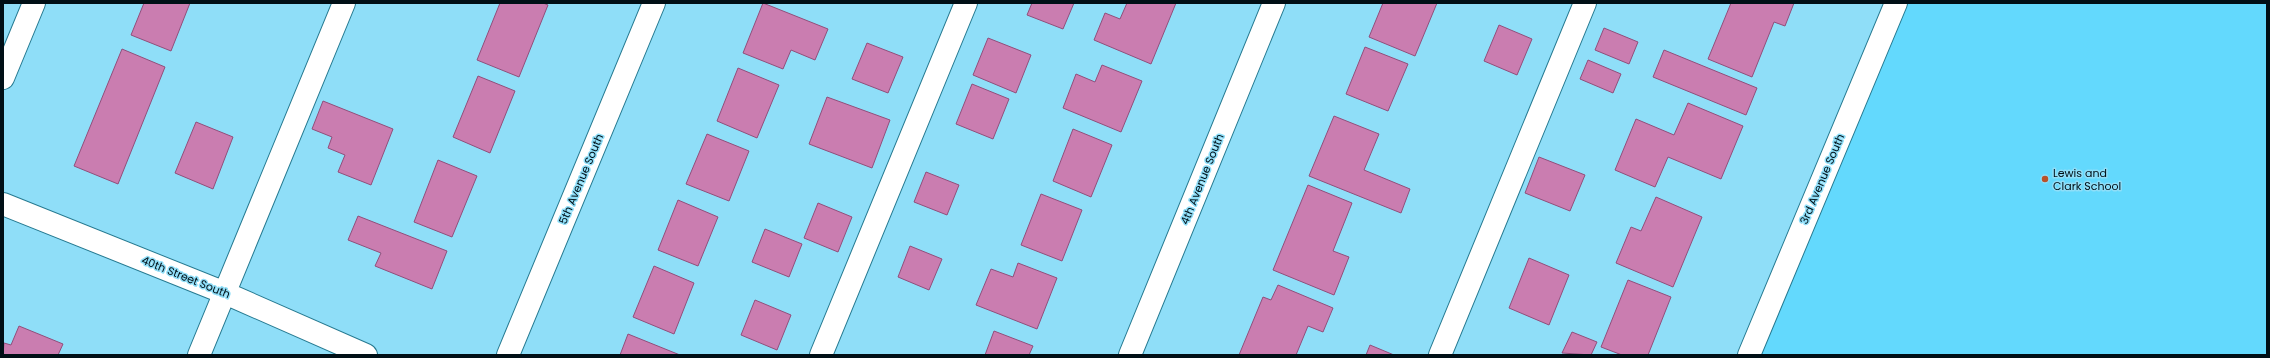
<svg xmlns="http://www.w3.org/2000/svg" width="2270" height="358" viewBox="0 0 2270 358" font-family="Poppins,sans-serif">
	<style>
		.built { fill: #63d9fd }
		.building { fill: #ca7db0; stroke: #914e7b }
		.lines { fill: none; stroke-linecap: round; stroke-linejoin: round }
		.minor-casing { stroke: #267a91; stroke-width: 24 }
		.minor { stroke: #fff; stroke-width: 22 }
		.poi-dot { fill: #b95229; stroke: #8fdef8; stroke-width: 1.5 }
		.labels { text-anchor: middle; stroke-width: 3; stroke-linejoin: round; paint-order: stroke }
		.poi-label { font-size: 11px; fill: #000f16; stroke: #8fdef8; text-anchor: start }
		.street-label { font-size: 11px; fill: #000f16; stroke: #8fdef8 }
	</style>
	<rect width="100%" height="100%" fill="#8fdef8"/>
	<!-- built -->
	<path class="built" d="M1896 3H2267V355H1749Z"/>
	<!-- building -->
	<path class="building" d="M144 3H190L171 51 131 35Z
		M500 3H543L548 5 519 77 477 60Z
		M763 3 828 29 815 60 791 50 783 69 743 53Z
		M1032 3H1074L1063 29 1027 15Z
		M1127 3H1176L1151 64 1094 40 1105 13 1120 19Z
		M1383 3H1437L1415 56 1369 37Z
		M1731 3H1794L1785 26 1774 22 1752 77 1708 59Z
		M1499 25 1532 39 1517 75 1484 61Z
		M1604 28 1638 42 1629 64 1595 50Z
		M988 38 1031 55 1016 93 973 75Z
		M867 43 903 57 888 93 852 79Z
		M1365 47 1408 64 1388 111 1346 94Z
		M122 49 165 67 118 184 74 166Z
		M1664 50 1757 88 1746 115 1653 77Z
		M1588 60 1621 74 1613 93 1580 79Z
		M1102 65 1142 81 1121 132 1063 108 1076 74 1095 82Z
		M738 68 779 85 757 138 717 121Z
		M478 76 515 91 490 153 453 137Z
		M972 84 1009 99 993 139 956 124Z
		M827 97 890 120 872 168 809 144Z
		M323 101 393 129 371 185 338 172 345 155 328 148 332 137 312 129Z
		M1688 103 1743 126 1721 179 1668 157 1655 187 1615 170 1636 119 1674 135Z
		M1334 116 1379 134 1364 170 1410 189 1401 213 1309 176Z
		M196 122 233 137 213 189 175 173Z
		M1073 129 1112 145 1091 197 1053 181Z
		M707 134 749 151 729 201 686 184Z
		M1539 157 1585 175 1570 211 1525 193Z
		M438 160 477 176 452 237 414 222Z
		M926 172 959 185 947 215 914 202Z
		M1308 185 1352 203 1333 251 1349 257 1334 295 1273 270Z
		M1041 194 1082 210 1062 261 1021 245Z
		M1656 197 1702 217 1673 287 1616 263 1631 227 1641 231Z
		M678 200 718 217 698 266 658 250Z
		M818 203 852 217 838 252 804 238Z
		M358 216 447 251 432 289 375 266 381 253 348 240Z
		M765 229 802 244 789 277 752 262Z
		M910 246 942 259 929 290 898 277Z
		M1529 258 1569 275 1549 325 1509 308Z
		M1018 263 1057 278 1037 329 976 305 991 269 1013 277Z
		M654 266 694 283 674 334 633 317Z
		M1628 280 1671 297 1648 355H1622L1601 347Z
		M1278 285 1333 308 1323 332 1308 326 1296 355H1239L1263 297 1271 300Z
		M755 300 791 315 777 350 741 335Z
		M19 326 63 344 58 355H3L4 343 11 345Z
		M994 331 1033 346 1029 355H985Z
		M1572 332 1597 342 1591 355 1562 353Z
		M628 334 680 355H620Z
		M1370 345 1394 355H1366Z"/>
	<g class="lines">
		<!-- minor casing -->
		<g class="minor-casing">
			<path id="minor" d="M3 78 34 3
				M3 204 225 293 366 355
				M199 355 344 3
				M508 355 654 3
				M821 355 966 3
				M1130 355 1274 3
				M1440 355 1585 3
				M1749 355 1896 3"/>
		</g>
		<!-- minor -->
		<use href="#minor" class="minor"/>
	</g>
	<!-- markers -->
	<circle class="poi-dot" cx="2045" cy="179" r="4"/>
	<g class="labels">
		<!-- poi labels -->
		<g class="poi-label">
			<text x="2053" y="177">Lewis and<tspan x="2053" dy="13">Clark School</tspan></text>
		</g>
		<!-- street labels -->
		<g class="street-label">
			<text transform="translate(581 179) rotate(-67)" y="4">5th Avenue South</text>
			<text transform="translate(1202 179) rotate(-68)" y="4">4th Avenue South</text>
			<text transform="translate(1822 179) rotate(-67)" y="4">3rd Avenue South</text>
			<text transform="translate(186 277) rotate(22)" y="4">40th Street South</text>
		</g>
	</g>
	<!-- border -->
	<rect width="2270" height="358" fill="none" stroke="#000f16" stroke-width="8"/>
</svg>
